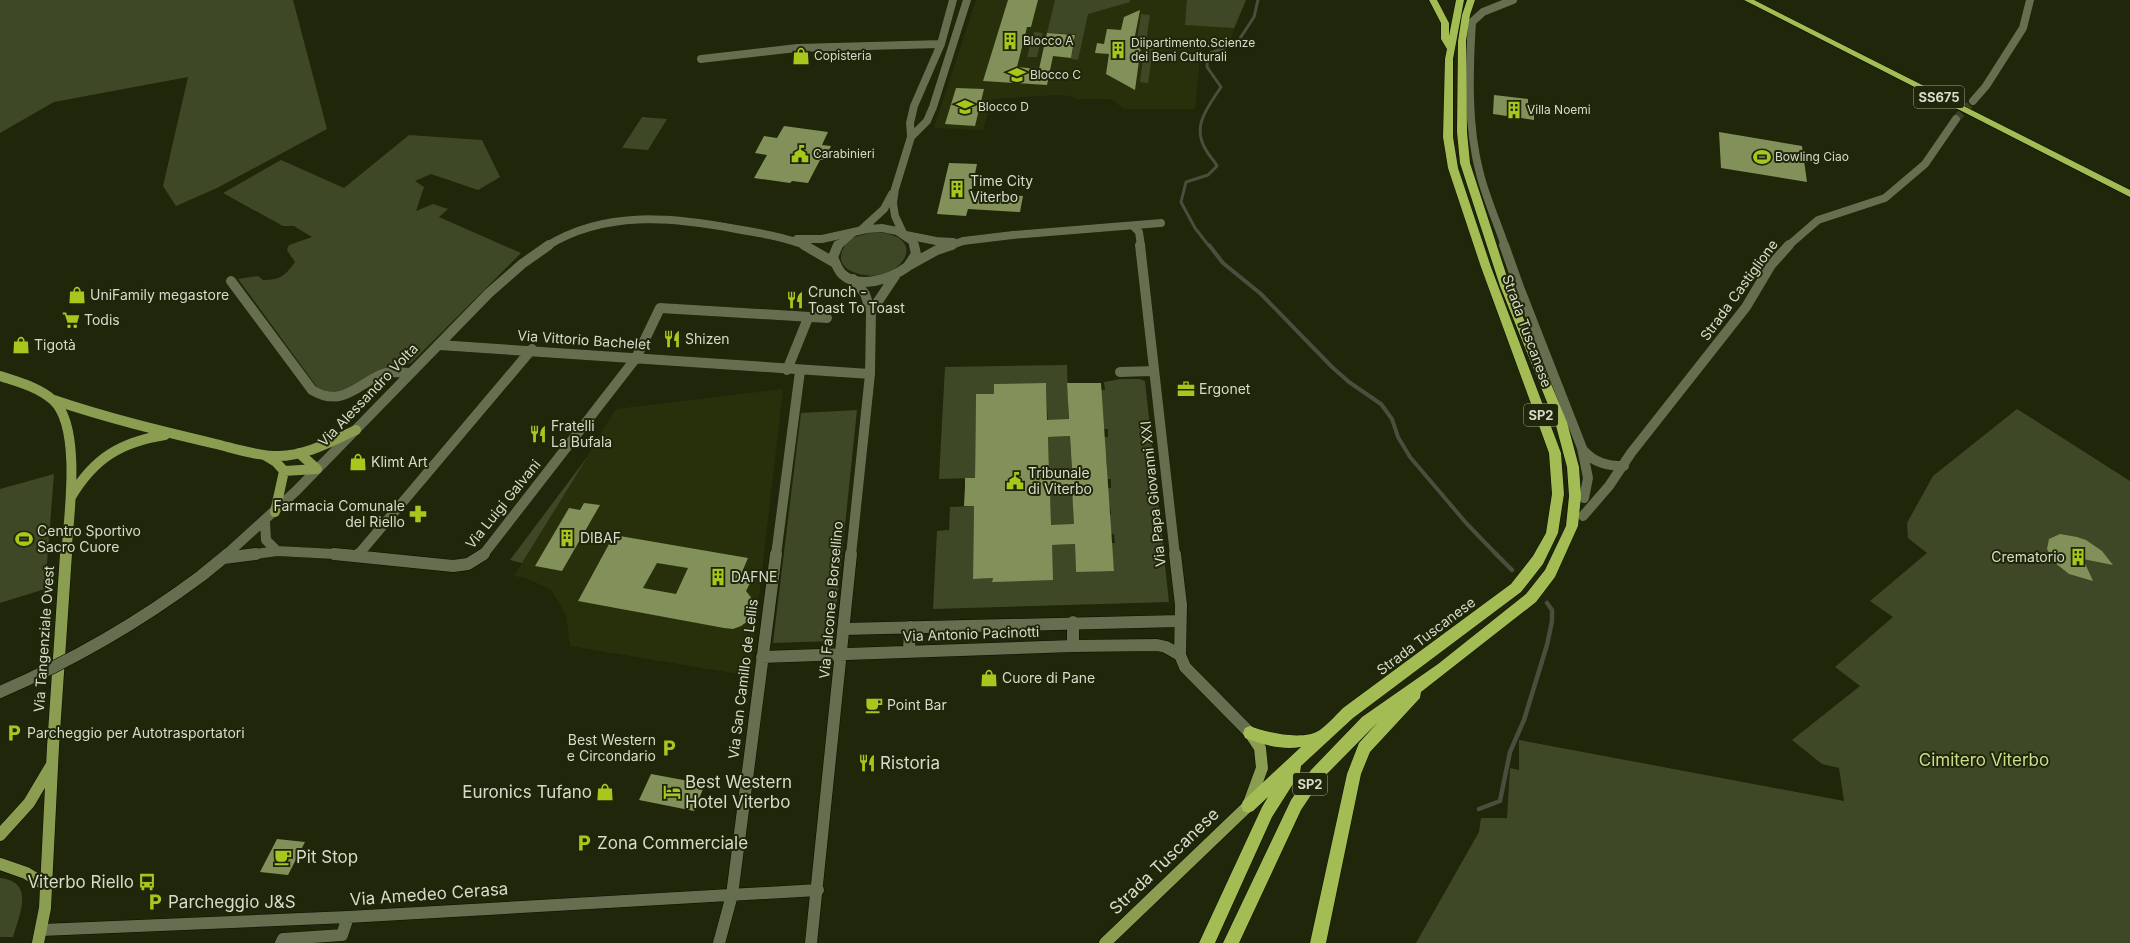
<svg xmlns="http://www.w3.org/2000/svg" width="2130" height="943" viewBox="0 0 2130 943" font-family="Inter,sans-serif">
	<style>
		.built { fill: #28300b }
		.green { fill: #3f4826 }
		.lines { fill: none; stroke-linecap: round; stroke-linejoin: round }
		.stream-far2 { stroke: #494e3d; stroke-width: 3 }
		.stream-far1 { stroke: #494e3d; stroke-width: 4 }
		.stream { stroke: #494e3d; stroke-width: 4.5 }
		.building { fill: #829159; fill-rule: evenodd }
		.minor-tunnel { stroke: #3a4126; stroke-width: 8; stroke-dasharray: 8 3.5; stroke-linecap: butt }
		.minor-far2-casing { stroke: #0a0f00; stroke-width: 8 }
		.minor-far1-casing { stroke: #0a0f00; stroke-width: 10 }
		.minor-casing { stroke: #0a0f00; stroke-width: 13 }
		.major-far1-casing { stroke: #0a0f00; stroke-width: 10 }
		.major-casing { stroke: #0a0f00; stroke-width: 13 }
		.highway-casing { stroke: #0a0f00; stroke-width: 1 }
		.minor-far2 { stroke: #656e4f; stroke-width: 8 }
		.minor-far1 { stroke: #656e4f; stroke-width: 10 }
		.minor { stroke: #656e4f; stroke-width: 12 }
		.major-far1 { stroke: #8a9d51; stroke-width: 10 }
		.major { stroke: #8a9d51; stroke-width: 12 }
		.highway { fill: #a3bc53; fill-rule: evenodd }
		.minor-bridge-casing { stroke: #0a0f00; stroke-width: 13; stroke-linecap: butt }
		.minor-bridge { stroke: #656e4f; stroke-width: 12 }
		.labels { text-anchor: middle; stroke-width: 4; stroke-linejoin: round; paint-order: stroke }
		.far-poi-label { font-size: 12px; fill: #d6dcca; stroke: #1f2609; text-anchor: start }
		.shield { fill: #1f2609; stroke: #9fa590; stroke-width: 1 }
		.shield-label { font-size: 13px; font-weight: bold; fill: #d6dcca }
		.poi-label { font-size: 14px; fill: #d6dcca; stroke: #1f2609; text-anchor: start }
		.street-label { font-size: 14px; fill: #d6dcca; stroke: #1f2609 }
		.near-park-label { font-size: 17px; fill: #c9df8c; stroke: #1f2609 }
		.near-poi-label { font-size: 17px; fill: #d6dcca; stroke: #1f2609; text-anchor: start }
		.near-street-label { font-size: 17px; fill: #d6dcca; stroke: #1f2609 }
	</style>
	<rect width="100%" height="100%" fill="#1f2609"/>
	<!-- built -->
	<path class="built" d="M976 0H1246L1230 41 1214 40 1212 49 1201 48 1195 109H1124L1111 99H1077L1070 96 1057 95 992 99 983 130 934 128Z
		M783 389 750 676 570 646 566 615 551 590 526 578 514 576 616 409Z"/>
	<!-- green -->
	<path class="green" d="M0 0H293L327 129 217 188 176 206 163 186 188 77 54 102 0 133Z
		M1055 0H1130V2L1088 14 1078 60 1071 59 1076 34 1047 33Z
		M1187 0H1246L1234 28 1185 25Z
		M1141 14 1150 15 1146 41H1137Z
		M1034 32 1043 33 1037 57H1027Z
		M1145 42 1154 43 1148 83 1140 82Z
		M642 117 667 119 648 150 622 148Z
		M409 135 482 140 500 177 478 190 431 174 415 181 424 187 416 211 433 204 448 209 439 217 521 253 411 363C403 365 394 366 386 369 364 377 342 403 317 387L238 279 258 276 263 280C280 280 285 276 295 262L287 250 289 245 312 237 294 226H283L223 193 281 160 344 188Z
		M874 232C938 235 895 292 851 271 835 264 840 246 853 238 860 235 867 234 874 232Z
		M1067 365 1069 430 1048 426 1046 383 994 384V394L976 395 975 478 939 479 945 367Z
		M1121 379H1140L1145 381 1169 602 933 609 937 531 949 530 950 507 974 506 973 579 993 578 992 581 1052 545 1075 544 1076 572 1114 570 1113 561H1110L1109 543H1115L1114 534H1108L1107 515H1111L1110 506H1106L1105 488H1111V479H1104L1107 462 1101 437H1108V429H1100L1098 390H1105L1104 382Z
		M2017 409 2130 481V943H1416L1479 832 1481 818H1507L1510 768 1519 770V740L1844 801 1839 768 1822 764 1792 740 1860 686 1835 667 1893 617 1870 601 1927 553 1908 538 1907 523 1933 476Z
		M857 410 833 641 773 643 801 413Z
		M1070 436 1072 482 1065 471H1055L1049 478 1048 437Z
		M588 456 522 563 510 560Z
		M54 474 45 589 0 603V489Z
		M1072 489 1075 537 1051 532 1050 490Z
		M0 878C36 882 19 915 13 937H0Z"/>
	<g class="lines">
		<!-- stream-far2 -->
		<path class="stream-far2" d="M1209 246 1195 228 1181 202 1186 182 1208 175 1217 166C1214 160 1209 156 1206 150 1191 126 1208 107 1221 87L1207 67 1208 54 1237 43 1254 17 1258 0"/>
		<!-- stream-far1 -->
		<path class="stream-far1" d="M1209 245 1223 263 1261 294 1332 367 1349 382 1381 404 1392 419 1398 437 1410 457 1467 524 1497 555"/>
		<!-- stream -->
		<path class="stream" d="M1496 554 1512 570
			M1479 809 1500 801 1510 752 1524 720 1547 645 1552 621V610L1547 603"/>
	</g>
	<!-- building -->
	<path class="building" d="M1008 0H1038L1031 27H1027L1017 67 1039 69 1047 33 1075 35 1071 58 1053 56 1047 85 983 81Z
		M1140 10 1133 46H1141L1135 90 1106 74 1109 54 1095 53 1097 43 1104 44 1107 29 1121 30 1124 17Z
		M956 88 984 89 975 126 945 124Z
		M1494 95 1528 99V105L1534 106V120L1493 114Z
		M784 126 828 132 822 145 831 146 824 160H820L808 183 792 181 790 183 754 178 767 155 755 153 764 136 777 138Z
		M1719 132 1802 146 1807 182 1721 168Z
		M949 163 977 164 971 193 1023 196 1020 212 968 209 966 216 937 214Z
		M1046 383 1047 420 1069 419 1067 383H1101L1114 571 1076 572 1075 544 1052 545 1053 580 992 582 993 578 973 579 974 506H964L965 486V478H975L976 394H994V384ZM1070 436 1072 471H1049L1048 437ZM1072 489 1074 524 1051 525 1050 490Z
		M584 503 600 505 562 571 535 566 569 508 580 510Z
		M2060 534 2077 537 2086 540 2102 551 2113 565 2083 559 2093 581 2069 574 2054 562 2047 549 2049 539Z
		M614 535 748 558 742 572 754 575 746 591 753 600 754 607 752 614 748 621 741 626 733 629 724 628 578 601ZM657 563 688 568 676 594 643 588Z
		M651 774 705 784 694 811 639 800Z
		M277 839 305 842 288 875 260 872Z"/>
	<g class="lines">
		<!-- minor-tunnel -->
		<path class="minor-tunnel" d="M1956 119 1973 101"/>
		<!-- minor-far2 casing -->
		<g class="minor-far2-casing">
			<path id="minor-far2" d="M701 59 797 48 941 44
				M1973 101 1986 86 2023 28 2030 0
				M911 137 927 121 933 107 967 0
				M1134 227 1139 232 1141 246
				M861 230 884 209 892 194
				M903 233 895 216 893 203 895 189 911 137 910 123 914 106 941 44 953 0
				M906 235 936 241 953 242
				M797 239H822L867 229 882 228 897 231 913 242 914 246
				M547 246C605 210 672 217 736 229 760 233 784 237 807 246
				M838 246 854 232
				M949 246 963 241 1013 235 1161 223
				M1505 246C1497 222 1486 198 1480 174 1467 126 1469 71 1472 22L1483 12 1513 0
				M1788 246 1818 220 1885 198 1925 164 1956 119"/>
		</g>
		<!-- minor-far1 casing -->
		<g class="minor-far1-casing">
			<path id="minor-far1" d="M804 245 835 263
				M838 245 833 257C835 262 838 270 842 274 859 290 890 279 907 267 910 264 913 258 916 254L914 245
				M1140 245 1175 555
				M1504 245 1519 287 1582 448 1588 478 1584 498
				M910 265 937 250 952 245
				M231 281 312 390C343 409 359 382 385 373 392 371 403 373 410 373
				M871 312 895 276
				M439 345 870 374
				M787 370 808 318
				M1120 372 1154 371
				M1583 450C1594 463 1608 466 1624 466
				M1583 516 1609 486 1631 453 1746 307 1771 265 1789 245
				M265 521 266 540 277 551
				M226 555 296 491 489 293 522 264 549 245
				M248 555 277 551 354 555
				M358 555 532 349
				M483 555 636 358 660 308 827 318
				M776 555 800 371
				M851 555 870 374 871 312 865 294 853 279"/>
		</g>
		<!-- minor casing -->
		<g class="minor-casing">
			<path id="minor" d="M334 554 453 566 468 564 484 554
				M1175 554 1181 605 1180 655 1185 667 1250 733
				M358 555 359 554
				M224 558 256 554
				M201 576 228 554
				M1073 622V646
				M844 629 1179 621
				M909 651 910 627
				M762 657 1073 646 1157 645 1166 647 1180 655
				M42 930 348 917 818 890
				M281 943 283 939 342 935 348 917
				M719 943 732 895 776 554
				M811 943 851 554"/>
		</g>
		<!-- major-far1 casing -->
		<g class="major-far1-casing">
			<path id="major-far1" d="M0 376C18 382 38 387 53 400 82 426 69 517 66 555
				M54 400C107 418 161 431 216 444 236 449 257 456 278 456 306 456 332 441 356 430
				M299 453 317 469
				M266 456 276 462 284 471 275 512
				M284 471 317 469
				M71 497C94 458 121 442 165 435"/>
		</g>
		<!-- major casing -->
		<g class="major-casing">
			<path id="major" d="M0 835 29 803 51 766
				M0 864 26 873 46 885
				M38 943 45 908 53 747 66 554
				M1105 943 1248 806 1262 768 1260 748 1250 733"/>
		</g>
		<!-- highway casing -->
		<g class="highway-casing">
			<path id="highway" d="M1429 0H1437L1449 23V36L1456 0H1464L1453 59V137L1458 168 1491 267 1561 453 1564 494 1558 533 1543 564 1521 592 1353 718 1301 766 1300 773 1272 817 1215 943H1199L1262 807 1268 797 1253 811 1248 813 1243 811 1241 806 1243 801 1301 747C1281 750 1264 745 1245 738L1243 733 1245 728 1250 726C1267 733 1304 741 1320 730 1328 724 1336 715 1343 708L1511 584 1533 556 1546 533 1552 494 1549 453 1481 267 1448 168 1443 137 1445 59 1447 49 1441 39V23Z
				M1467 0H1475L1470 15 1466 41 1467 132 1470 163 1510 286 1567 422 1579 467 1581 496 1578 526 1555 577 1536 602 1421 692 1420 698 1370 752 1361 774 1326 943H1310L1347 774 1359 743 1378 722 1321 780 1301 810 1239 943H1223L1291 800 1311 770 1362 717 1438 664 1526 594 1545 570 1566 526 1569 496 1567 467 1555 422 1500 286 1460 163 1457 132 1458 41 1462 15Z
				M1744 0H1754L2130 190V197Z"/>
		</g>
		<!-- minor-far2 -->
		<use href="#minor-far2" class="minor-far2"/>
		<!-- minor-far1 -->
		<use href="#minor-far1" class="minor-far1"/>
		<!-- minor -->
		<use href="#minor" class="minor"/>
		<!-- major-far1 -->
		<use href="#major-far1" class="major-far1"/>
		<!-- major -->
		<use href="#major" class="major"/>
		<!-- highway -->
		<use href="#highway" class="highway"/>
		<!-- minor-bridge casing -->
		<g class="minor-bridge-casing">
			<path id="minor-bridge" d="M0 692C72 661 138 623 201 576"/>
		</g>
		<!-- minor-bridge -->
		<use href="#minor-bridge" class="minor-bridge"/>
	</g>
	<!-- icons -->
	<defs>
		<g id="building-bare" transform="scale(1.38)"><path d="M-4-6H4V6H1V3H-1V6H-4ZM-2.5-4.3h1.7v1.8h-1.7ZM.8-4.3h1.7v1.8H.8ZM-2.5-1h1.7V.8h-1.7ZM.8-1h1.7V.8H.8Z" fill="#a8c71d" stroke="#1f2609" stroke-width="2.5" paint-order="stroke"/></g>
		<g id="shop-bare" transform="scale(1.38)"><path d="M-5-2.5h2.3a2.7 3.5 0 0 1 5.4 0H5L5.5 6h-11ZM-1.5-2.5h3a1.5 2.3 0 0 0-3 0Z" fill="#a8c71d" stroke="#1f2609" stroke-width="2.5" paint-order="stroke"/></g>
		<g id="university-bare" transform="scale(1.38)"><path d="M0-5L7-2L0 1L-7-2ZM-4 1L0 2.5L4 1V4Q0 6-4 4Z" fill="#a8c71d" stroke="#1f2609" stroke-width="2.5" paint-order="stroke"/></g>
		<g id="civic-bare" transform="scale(1.38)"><path d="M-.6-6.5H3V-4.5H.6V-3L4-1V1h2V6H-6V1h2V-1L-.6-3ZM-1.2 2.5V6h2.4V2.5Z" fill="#a8c71d" stroke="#1f2609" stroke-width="2.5" paint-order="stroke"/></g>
		<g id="stadium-bare" transform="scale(1.38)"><path d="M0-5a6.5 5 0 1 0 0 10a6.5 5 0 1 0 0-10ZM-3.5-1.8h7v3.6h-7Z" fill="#a8c71d" stroke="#1f2609" stroke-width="2.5" paint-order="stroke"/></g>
		<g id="restaurant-bare" transform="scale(1.38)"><path d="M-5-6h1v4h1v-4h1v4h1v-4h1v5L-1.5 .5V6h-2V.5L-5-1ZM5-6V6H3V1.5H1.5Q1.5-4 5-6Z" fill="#a8c71d" stroke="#1f2609" stroke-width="2.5" paint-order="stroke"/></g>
		<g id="supermarket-bare" transform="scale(1.38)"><path d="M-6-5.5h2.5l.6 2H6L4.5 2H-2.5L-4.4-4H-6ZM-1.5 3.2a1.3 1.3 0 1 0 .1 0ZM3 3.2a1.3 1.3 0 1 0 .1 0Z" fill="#a8c71d" stroke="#1f2609" stroke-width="2.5" paint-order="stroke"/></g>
		<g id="office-bare" transform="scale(1.38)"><path d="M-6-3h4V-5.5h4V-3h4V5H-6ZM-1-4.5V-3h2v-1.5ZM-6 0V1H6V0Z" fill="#a8c71d" stroke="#1f2609" stroke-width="2.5" paint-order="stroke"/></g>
		<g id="pharmacy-bare" transform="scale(1.38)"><path d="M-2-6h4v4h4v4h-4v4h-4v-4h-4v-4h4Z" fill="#a8c71d" stroke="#1f2609" stroke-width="2.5" paint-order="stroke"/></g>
		<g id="cafe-bare" transform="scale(1.38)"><path d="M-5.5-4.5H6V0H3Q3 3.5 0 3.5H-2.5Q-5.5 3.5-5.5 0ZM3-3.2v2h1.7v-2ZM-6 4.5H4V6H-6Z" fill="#a8c71d" stroke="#1f2609" stroke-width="2.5" paint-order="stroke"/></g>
		<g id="parking-bare" transform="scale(1.38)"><path d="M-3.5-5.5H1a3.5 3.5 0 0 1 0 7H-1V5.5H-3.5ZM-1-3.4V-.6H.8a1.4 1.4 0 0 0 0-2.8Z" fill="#a8c71d" stroke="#1f2609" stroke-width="2.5" paint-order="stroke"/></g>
		<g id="hotel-bare" transform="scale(1.38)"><path d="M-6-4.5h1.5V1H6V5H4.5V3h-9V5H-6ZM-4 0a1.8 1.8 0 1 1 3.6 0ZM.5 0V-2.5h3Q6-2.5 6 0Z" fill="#a8c71d" stroke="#1f2609" stroke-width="2.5" paint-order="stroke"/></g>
		<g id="bus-bare" transform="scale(1.38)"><path d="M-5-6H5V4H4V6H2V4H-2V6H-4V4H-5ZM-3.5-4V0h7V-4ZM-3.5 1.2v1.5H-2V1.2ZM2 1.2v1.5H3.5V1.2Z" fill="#a8c71d" stroke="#1f2609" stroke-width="2.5" paint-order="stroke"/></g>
	</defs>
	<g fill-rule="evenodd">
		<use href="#building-bare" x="1010" y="41"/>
		<use href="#building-bare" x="1118" y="50"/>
		<use href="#shop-bare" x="801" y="56"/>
		<use href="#university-bare" x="1017" y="75"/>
		<use href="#university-bare" x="965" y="107"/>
		<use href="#building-bare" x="1514" y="110"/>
		<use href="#civic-bare" x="800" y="154"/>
		<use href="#stadium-bare" x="1762" y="157"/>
		<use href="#building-bare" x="957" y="189"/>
		<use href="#shop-bare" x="77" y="295"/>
		<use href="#restaurant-bare" x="795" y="300"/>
		<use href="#supermarket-bare" x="71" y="320"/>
		<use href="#restaurant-bare" x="672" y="339"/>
		<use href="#shop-bare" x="21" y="345"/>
		<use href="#office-bare" x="1186" y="389"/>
		<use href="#restaurant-bare" x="538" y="434"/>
		<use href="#shop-bare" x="358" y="462"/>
		<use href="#civic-bare" x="1015" y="481"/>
		<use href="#pharmacy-bare" x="418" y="514"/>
		<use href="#building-bare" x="567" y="538"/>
		<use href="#stadium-bare" x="24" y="539"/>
		<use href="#building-bare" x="2078" y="557"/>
		<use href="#building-bare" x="718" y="577"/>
		<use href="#shop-bare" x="989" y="678"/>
		<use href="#cafe-bare" x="874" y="705"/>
		<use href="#parking-bare" x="14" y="733"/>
		<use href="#parking-bare" x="669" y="748"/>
		<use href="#restaurant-bare" x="867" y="763"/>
		<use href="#shop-bare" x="605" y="792"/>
		<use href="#hotel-bare" x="672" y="792"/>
		<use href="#parking-bare" x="584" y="843"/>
		<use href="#cafe-bare" x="283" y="857"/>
		<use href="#bus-bare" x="147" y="882"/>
		<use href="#parking-bare" x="155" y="902"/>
	</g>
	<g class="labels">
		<!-- far-poi labels -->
		<g class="far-poi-label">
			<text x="1023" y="45">Blocco A</text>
			<text x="1131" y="47">Diipartimento.Scienze<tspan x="1131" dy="14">dei Beni Culturali</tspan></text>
			<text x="814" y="60">Copisteria</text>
			<text x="1030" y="79">Blocco C</text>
			<text x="978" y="111">Blocco D</text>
			<text x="1527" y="114">Villa Noemi</text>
			<text x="813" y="158">Carabinieri</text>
			<text x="1775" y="161">Bowling Ciao</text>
		</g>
		<!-- shield labels -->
		<g class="shield">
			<rect x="1914" y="86" width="50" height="22" rx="3"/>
			<rect x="1524" y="404" width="34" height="22" rx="3"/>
			<rect x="1293" y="773" width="34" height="22" rx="3"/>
		</g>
		<g class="shield-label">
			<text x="1939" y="102">SS675</text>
			<text x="1541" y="420">SP2</text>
			<text x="1310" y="789">SP2</text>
		</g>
		<!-- poi labels -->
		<g class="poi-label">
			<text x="970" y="186">Time City<tspan x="970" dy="16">Viterbo</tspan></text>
			<text x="808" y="297">Crunch -<tspan x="808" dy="16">Toast To Toast</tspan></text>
			<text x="90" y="300">UniFamily megastore</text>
			<text x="84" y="325">Todis</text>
			<text x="685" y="344">Shizen</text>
			<text x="34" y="350">Tigotà</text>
			<text x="1199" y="394">Ergonet</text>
			<text x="551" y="431">Fratelli<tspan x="551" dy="16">La Bufala</tspan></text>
			<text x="371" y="467">Klimt Art</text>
			<text x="1028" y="478">Tribunale<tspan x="1028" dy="16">di Viterbo</tspan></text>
			<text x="405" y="511" text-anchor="end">Farmacia Comunale<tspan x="405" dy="16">del Riello</tspan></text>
			<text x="37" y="536">Centro Sportivo<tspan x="37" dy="16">Sacro Cuore</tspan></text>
			<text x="580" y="543">DIBAF</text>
			<text x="2065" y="562" text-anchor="end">Crematorio</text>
			<text x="731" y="582">DAFNE</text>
			<text x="1002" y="683">Cuore di Pane</text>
			<text x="887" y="710">Point Bar</text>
			<text x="27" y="738">Parcheggio per Autotrasportatori</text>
			<text x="656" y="745" text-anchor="end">Best Western<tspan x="656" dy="16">e Circondario</tspan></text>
		</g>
		<!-- street labels -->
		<g class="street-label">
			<text transform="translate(1739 290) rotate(-54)" y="5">Strada Castiglione</text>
			<text transform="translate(1527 331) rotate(70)" y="5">Strada Tuscanese</text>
			<text transform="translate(584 340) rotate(4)" y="5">Via Vittorio Bachelet</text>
			<text transform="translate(368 395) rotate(-46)" y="5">Via Alessandro Volta</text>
			<text transform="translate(1153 494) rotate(-96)" y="5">Via Papa Giovanni XXI</text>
			<text transform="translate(503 504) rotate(-51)" y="5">Via Luigi Galvani</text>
			<text transform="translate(831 600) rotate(-85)" y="5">Via Falcone e Borsellino</text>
			<text transform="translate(971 634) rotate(-2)" y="5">Via Antonio Pacinotti</text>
			<text transform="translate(1426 636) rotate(-37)" y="5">Strada Tuscanese</text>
			<text transform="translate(44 639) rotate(-86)" y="5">Via Tangenziale Ovest</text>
			<text transform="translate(743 679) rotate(-83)" y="5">Via San Camillo de Lellis</text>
		</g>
		<!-- near-park labels -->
		<g class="near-park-label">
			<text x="1984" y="766">Cimitero Viterbo</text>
		</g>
		<!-- near-poi labels -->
		<g class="near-poi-label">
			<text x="880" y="769">Ristoria</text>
			<text x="685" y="788">Best Western<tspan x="685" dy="20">Hotel Viterbo</tspan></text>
			<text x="592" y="798" text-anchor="end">Euronics Tufano</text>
			<text x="597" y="849">Zona Commerciale</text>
			<text x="296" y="863">Pit Stop</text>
			<text x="134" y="888" text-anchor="end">Viterbo Riello</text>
			<text x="168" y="908">Parcheggio J&amp;S</text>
		</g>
		<!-- near-street labels -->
		<g class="near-street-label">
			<text transform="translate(1164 861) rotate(-44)" y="6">Strada Tuscanese</text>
			<text transform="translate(429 894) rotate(-4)" y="6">Via Amedeo Cerasa</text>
		</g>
	</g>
</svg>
